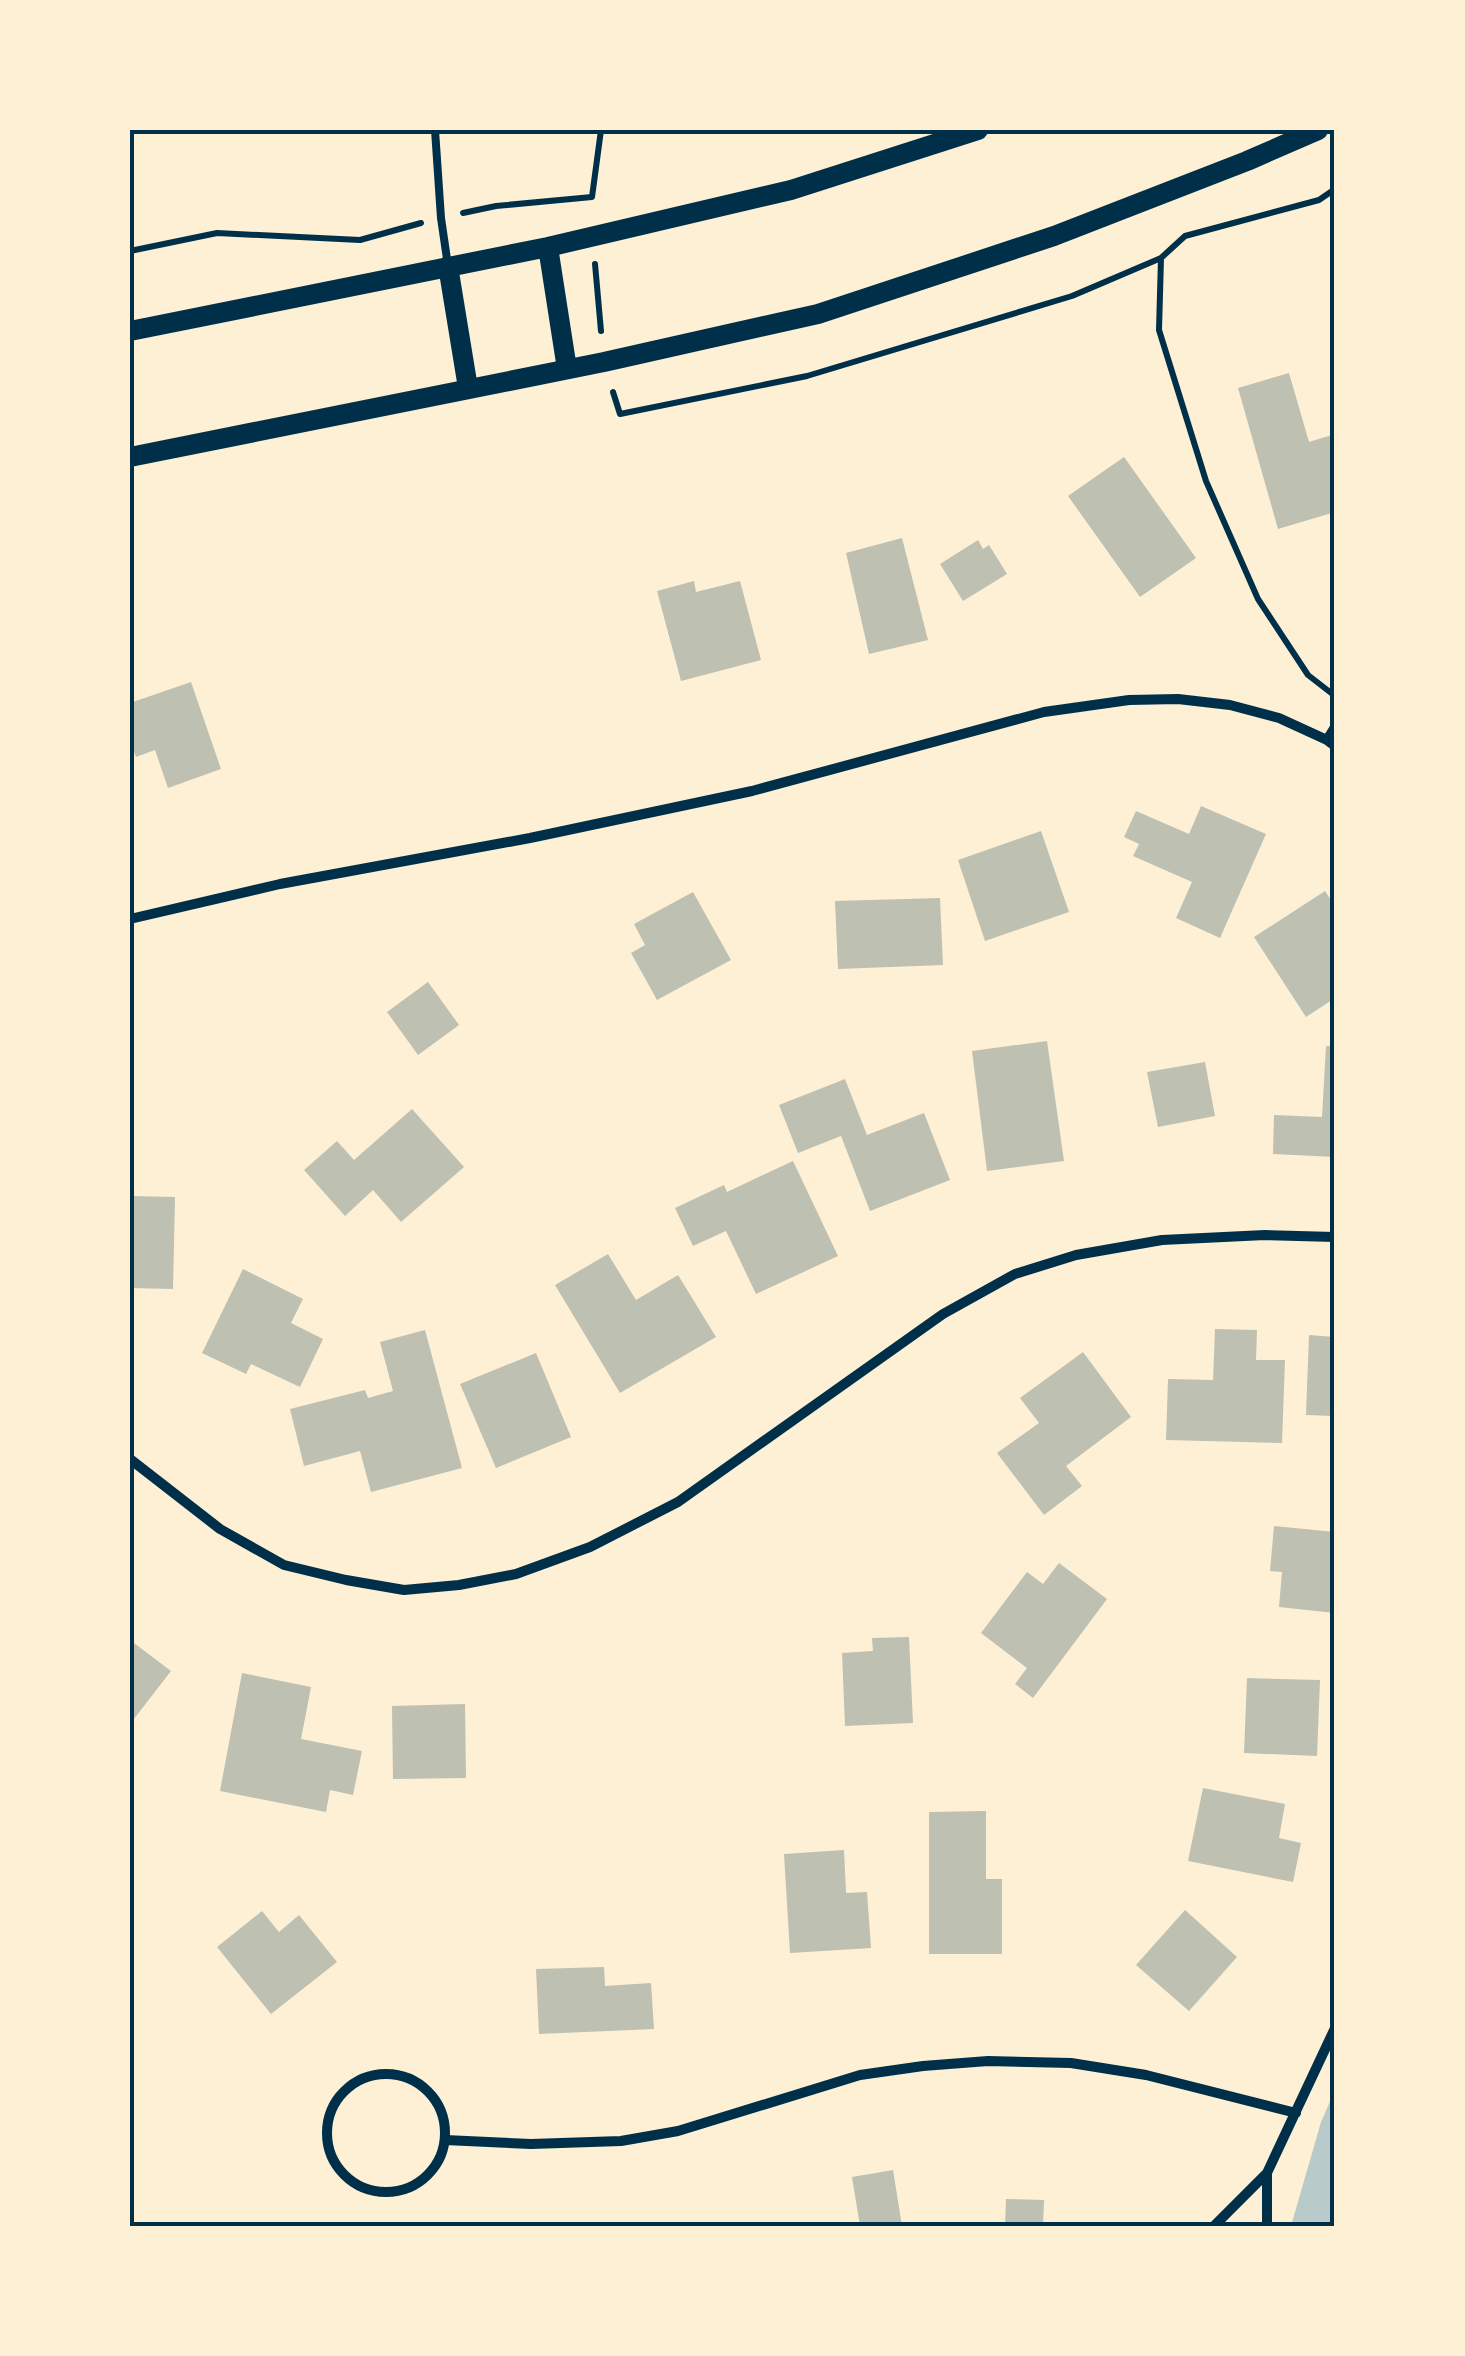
<svg xmlns="http://www.w3.org/2000/svg" width="1465" height="2356" viewBox="0 0 1465 2356" font-family="'DM Sans',sans-serif">
	<style>
		.green { fill: #b9caca }
		.building { fill: #bec0b2 }
		.lines { fill: none; stroke-linecap: round; stroke-linejoin: round }
		.path { stroke: #003049; stroke-width: 6 }
		.service { stroke: #003049; stroke-width: 8 }
		.minor { stroke: #003049; stroke-width: 10 }
		.secondary { stroke: #003049; stroke-width: 20 }
		.neatline { fill: none; stroke: #003049; stroke-width: 4 }
	</style>
	<rect width="100%" height="100%" fill="#fdf0d5"/>
	<!-- green -->
	<path class="green" d="M1335 2090V2226H1291L1321 2122Z"/>
	<!-- building -->
	<path class="building" d="M1289 373 1309 442 1335 434V512L1278 529 1238 388Z
		M1124 457 1196 558 1140 597 1068 496Z
		M902 538 928 640 869 654 846 553Z
		M978 540 983 549 989 545 1007 574 963 601 940 564Z
		M694 581 696 592 740 581 761 660 681 681 657 591Z
		M191 682 221 769 168 788 155 750 136 757 130 741V703Z
		M1201 806 1266 834 1220 938 1176 918 1192 882 1133 856 1139 844 1124 837 1136 811 1189 834Z
		M1041 831 1069 912 985 941 958 860Z
		M1325 891 1335 906V998L1306 1017 1254 937Z
		M693 892 731 960 657 1000 631 953 645 945 634 924Z
		M940 898 943 965 838 969 835 901Z
		M428 982 459 1025 418 1055 387 1012Z
		M1047 1041 1064 1161 987 1171 972 1051Z
		M1326 1046H1335V1157L1273 1154 1274 1115 1322 1117Z
		M1205 1062 1215 1116 1158 1127 1147 1072Z
		M845 1079 867 1135 924 1113 950 1180 870 1211 841 1136 798 1153 779 1105Z
		M412 1109 464 1167 401 1222 373 1190 345 1216 304 1170 337 1141 354 1160Z
		M793 1161 838 1256 756 1294 726 1231 693 1246 675 1208 724 1185 727 1192Z
		M130 1196 175 1197 173 1289 130 1288Z
		M608 1254 636 1300 678 1275 716 1337 620 1393 555 1285Z
		M243 1269 303 1299 291 1323 323 1339 300 1387 251 1364 246 1374 202 1353Z
		M1215 1329 1257 1330 1256 1360H1285L1282 1443 1166 1440 1168 1379 1213 1380Z
		M425 1330 462 1468 371 1492 360 1451 304 1466 290 1409 365 1390 368 1398 393 1391 380 1342Z
		M1309 1335 1335 1337V1416L1306 1415Z
		M1083 1352 1131 1417 1066 1466 1082 1486 1044 1515 997 1453 1039 1423 1020 1398Z
		M536 1353 571 1437 496 1468 460 1384Z
		M1274 1526 1335 1532V1613L1279 1607 1282 1572 1270 1571Z
		M1059 1563 1107 1599 1033 1698 1015 1684 1027 1668 981 1633 1027 1572 1043 1584Z
		M909 1637 913 1723 845 1726 842 1653 873 1651 872 1638Z
		M130 1640 171 1671 130 1724Z
		M242 1673 311 1687 301 1739 362 1751 353 1795 330 1790 326 1812 220 1791Z
		M1247 1678 1320 1680 1317 1756 1244 1753Z
		M465 1704 466 1778 393 1779 392 1706Z
		M1203 1788 1285 1804 1279 1838 1301 1843 1293 1882 1188 1861Z
		M986 1811V1879H1002V1954H929V1812Z
		M844 1850 846 1893 867 1892 871 1948 790 1953 784 1854Z
		M1185 1910 1237 1957 1189 2011 1136 1965Z
		M262 1911 279 1932 299 1915 337 1962 271 2014 217 1947Z
		M604 1967 605 1986 651 1983 654 2029 539 2034 536 1969Z
		M893 2170 902 2226H860L852 2177Z
		M1006 2199 1044 2200 1043 2226H1005Z"/>
	<g class="lines">
		<!-- path -->
		<path class="path" d="M1335 189 1319 200 1185 236 1161 258 1159 330 1206 481 1258 599 1308 675 1335 696
			M463 213 496 206 592 197 601 130
			M130 251 217 233 360 240 421 223
			M595 264 601 331
			M613 392 620 414 807 376 1072 296 1161 258"/>
		<!-- service -->
		<path class="service" d="M435 130 441 218 448 266"/>
		<!-- minor -->
		<path class="minor" d="M1327 740 1335 727
			M130 919 280 884 530 838 752 791 1044 712 1129 700 1178 699 1230 705 1279 718 1327 740 1335 746
			M130 1459 220 1529 284 1565 346 1580 404 1590 459 1585 516 1574 590 1547 678 1502 943 1314 1015 1274 1076 1255 1162 1240 1265 1235 1335 1237
			M327 2133a59 59 0 1 1 118 0a59 59 0 1 1-118 0Z
			M445 2140 531 2144 621 2141 678 2131 860 2075 923 2066 988 2061 1071 2063 1146 2075 1296 2113
			M1214 2226 1267 2173 1335 2028
			M1267 2226V2173"/>
		<!-- secondary -->
		<path class="secondary" d="M548 247 567 369
			M448 266 468 388
			M130 331 548 247 791 190 978 130
			M130 457 604 362 818 314 1054 236 1247 161 1318 130"/>
	</g>
	<!-- border -->
	<rect width="1465" height="2356" fill="none" stroke="#fdf0d5" stroke-width="265"/>
	<rect x="132" y="132" width="1200" height="2092" class="neatline"/>
</svg>
